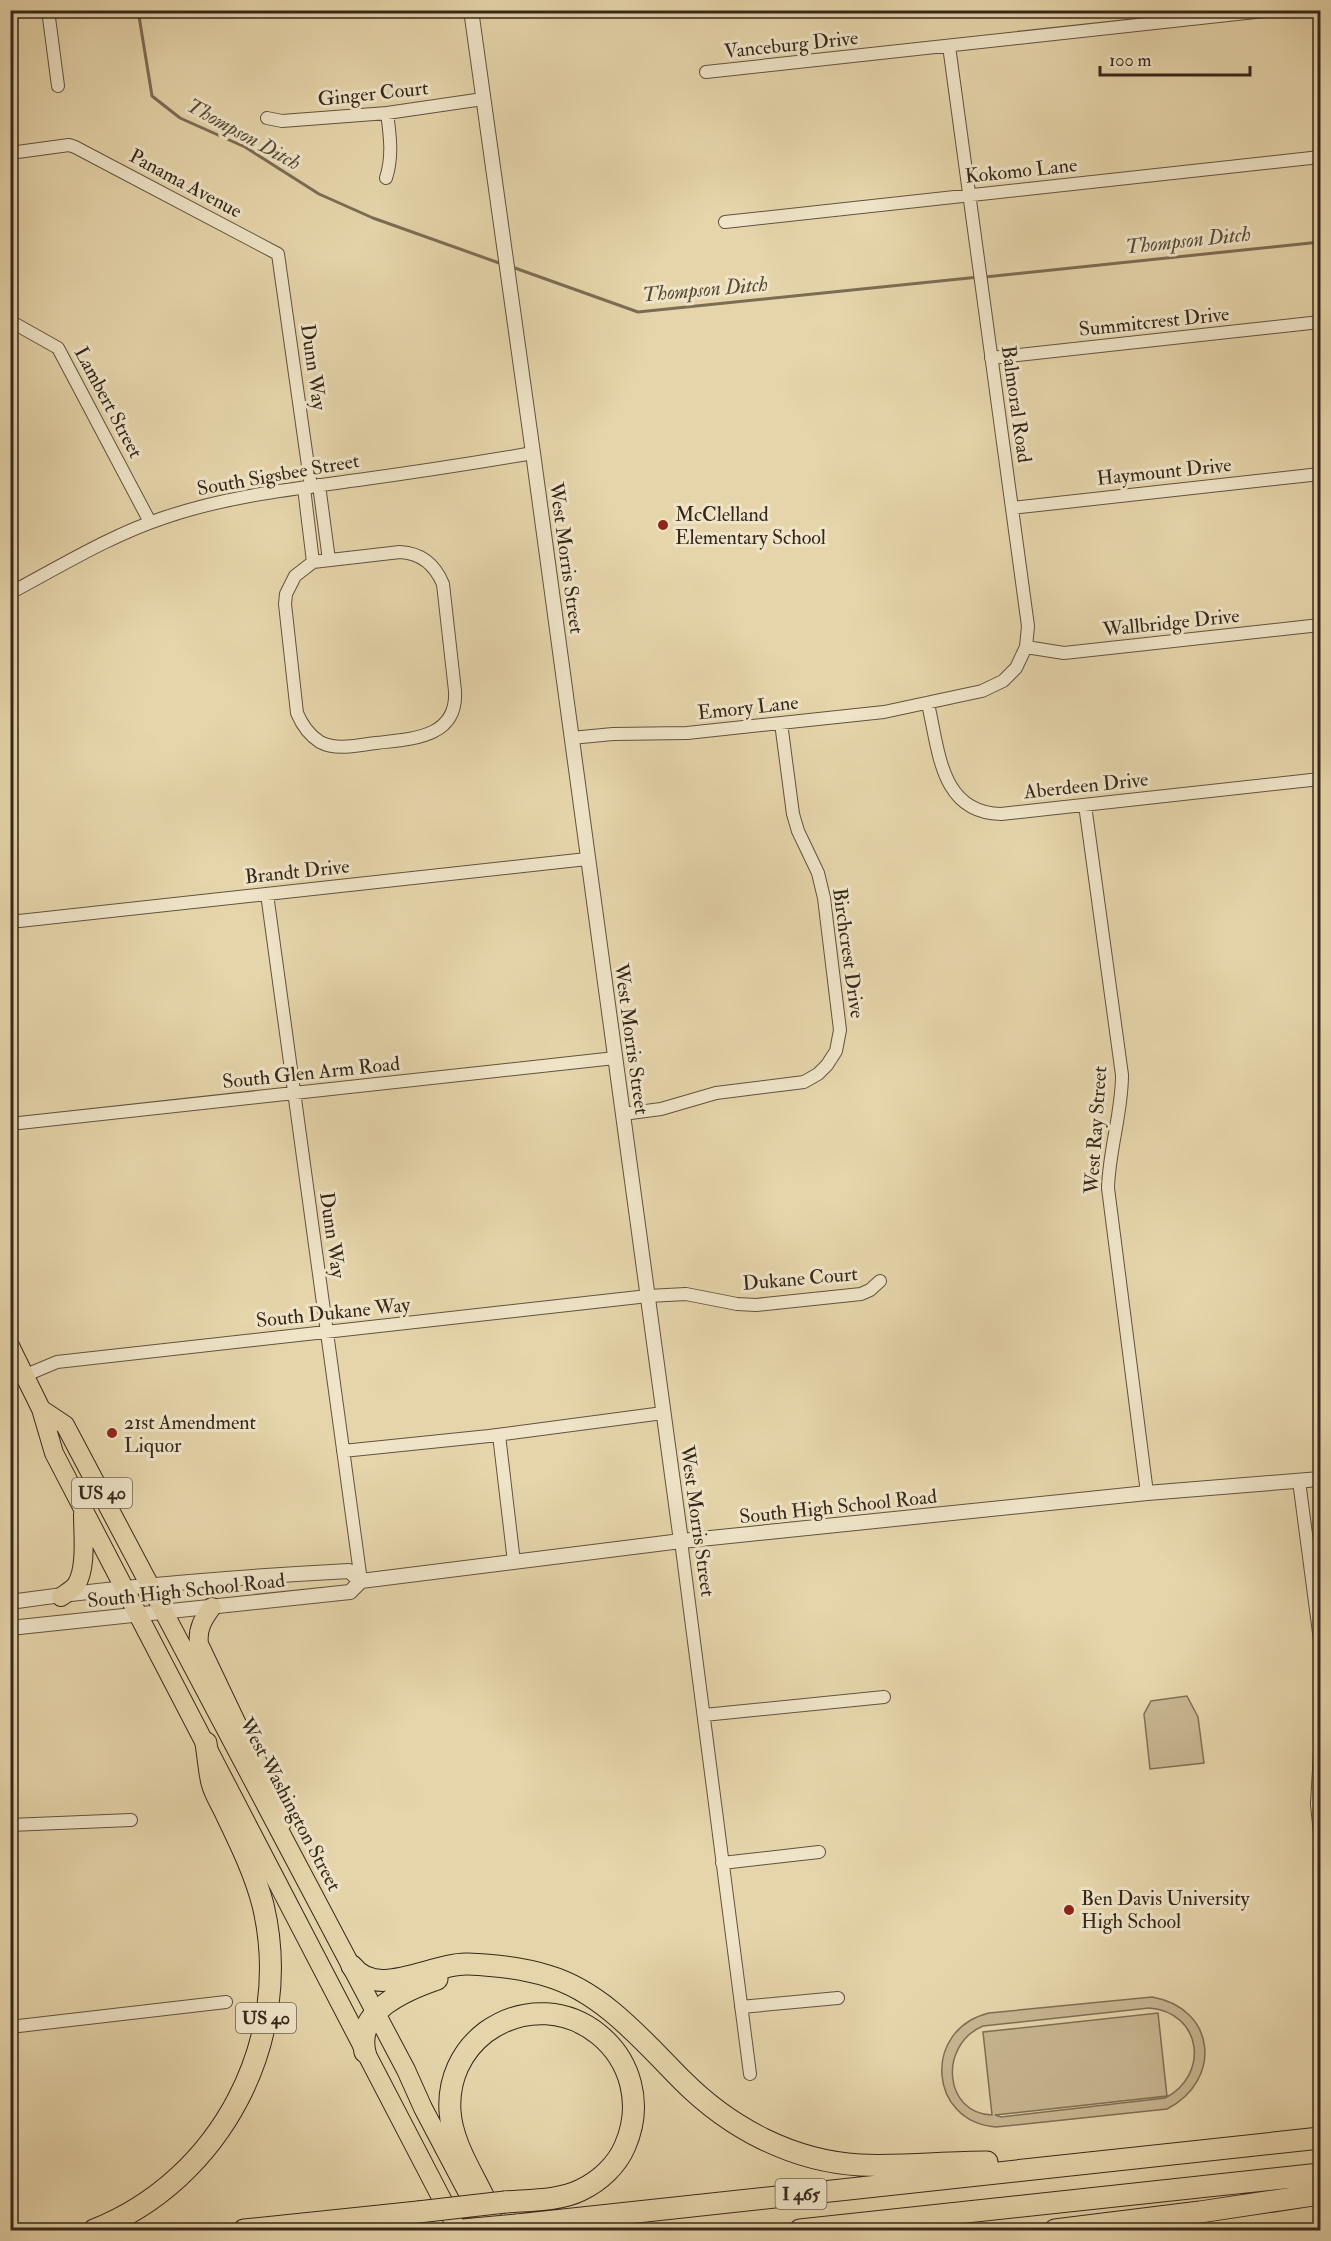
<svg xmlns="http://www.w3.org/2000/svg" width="1331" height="2241" viewBox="0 0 1331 2241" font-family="'IM FELL Double Pica',serif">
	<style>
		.green { fill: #c8b792; stroke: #7f6f56; stroke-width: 1.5; fill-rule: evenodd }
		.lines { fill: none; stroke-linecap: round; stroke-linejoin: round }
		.stream { stroke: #7c6c54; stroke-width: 3 }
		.minor-casing { stroke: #62523e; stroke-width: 14 }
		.tertiary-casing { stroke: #62523e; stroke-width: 16 }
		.primary-casing { stroke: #36271a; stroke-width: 20 }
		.motorway-casing { stroke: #36271a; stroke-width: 23 }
		.minor { stroke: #efe4c8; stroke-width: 12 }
		.tertiary { stroke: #efe4c8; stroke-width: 14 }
		.primary { stroke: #e6d5ab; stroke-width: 18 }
		.motorway { stroke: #e6d5ab; stroke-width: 21 }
		.motorway-bridge-casing { stroke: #36271a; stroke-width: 23; stroke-linecap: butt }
		.motorway-bridge { stroke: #e6d5ab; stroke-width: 21 }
		.poi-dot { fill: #8f2418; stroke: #efe4c8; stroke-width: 2 }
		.labels { text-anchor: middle; stroke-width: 6; stroke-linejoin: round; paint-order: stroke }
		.shield { fill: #efe4c8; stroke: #6e604e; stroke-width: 1.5 }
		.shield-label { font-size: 18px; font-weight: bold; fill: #36271a }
		.street-label { font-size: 20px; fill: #36271a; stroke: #efe4c8 }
		.poi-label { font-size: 20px; fill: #36271a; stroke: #efe4c8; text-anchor: start }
		.water-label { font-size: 21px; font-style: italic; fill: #594a37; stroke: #efe4c8 }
	</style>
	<rect width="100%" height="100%" fill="#e6d5ab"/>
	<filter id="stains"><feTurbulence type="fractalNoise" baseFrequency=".00333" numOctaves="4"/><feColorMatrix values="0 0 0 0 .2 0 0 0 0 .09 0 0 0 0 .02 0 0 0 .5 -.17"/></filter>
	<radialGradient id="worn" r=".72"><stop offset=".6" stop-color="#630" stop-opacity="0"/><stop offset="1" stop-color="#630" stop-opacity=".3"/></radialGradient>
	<!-- green -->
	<path class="green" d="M1187 1696 1198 1717 1204 1763 1150 1769 1144 1714 1151 1701Z
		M1152 1997C1216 2008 1223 2080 1167 2109L996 2127C928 2122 922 2029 989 2013ZM1149 2008C1202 2012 1210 2075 1165 2098L1001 2117 995 2115 1167 2096 1158 2013 983 2032 992 2115C944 2114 938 2045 983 2026Z"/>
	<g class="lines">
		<!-- stream -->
		<path class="stream" d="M138 10 152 96 180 118 245 147 319 194 373 218 502 264
			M512 267 638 312 979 277
			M985 277 1320 242"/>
		<!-- minor casing -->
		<g class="minor-casing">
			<path id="minor" d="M48 10 58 86
				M706 72 1274 10
				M267 118 282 121 387 113 483 99
				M10 153 69 145 75 147 278 254 311 487
				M386 178C393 157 390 135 387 113
				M725 222 1320 157
				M10 321 58 348 150 522
				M991 358 1320 322
				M319 485 329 560
				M304 488 313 562
				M1012 508 1320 474
				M400 552C421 553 435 565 443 584L455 691C458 739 409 739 376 743 358 745 337 751 320 742 309 735 302 725 297 713L285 604 286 594 295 576 313 562Z
				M10 593C61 566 111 535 166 517 228 496 293 489 358 480 416 472 475 463 533 453
				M1026 647 1064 653 1320 625
				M928 704C939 750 940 813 1001 814L1320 779
				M571 738 613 734 687 733 884 712 982 691 1003 681 1016 668 1026 647 1028 626 949 46
				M1085 805 1122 1075C1122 1113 1109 1150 1108 1188L1147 1493
				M267 894 361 1581
				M10 922 587 859
				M623 1114 661 1109 716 1093 804 1082 818 1074 827 1065 836 1051 840 1030 824 898 818 873 798 831 793 814 781 723
				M10 1124 615 1058
				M26 1375 57 1362 648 1296 686 1294 737 1304 756 1305 861 1294 870 1290 880 1281
				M499 1435 514 1562
				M343 1451 489 1436 663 1413
				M1299 1481 1320 1640
				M681 1541 750 2074
				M704 1715 884 1697
				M1320 1752 1317 1804 1320 1834
				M10 1825 131 1820
				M722 1863 819 1852
				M741 2007 838 1998
				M10 2027 226 2002"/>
		</g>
		<!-- tertiary casing -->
		<g class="tertiary-casing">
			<path id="tertiary" d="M471 10 533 453 681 1541
				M10 1602C122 1586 236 1577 349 1571L361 1581
				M10 1628 350 1592 361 1581 681 1541 1147 1493 1320 1479"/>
		</g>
		<!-- primary casing -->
		<g class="primary-casing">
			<path id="primary" d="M10 1346 41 1409 54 1453 458 2230
				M41 1409 65 1425 406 2070 423 2108 480 2216
				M61 1597C66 1593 72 1590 76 1585 87 1569 83 1533 83 1514
				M212 1607C203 1619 197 1629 199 1644L238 1726 276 1796 282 1823"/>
		</g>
		<!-- motorway casing -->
		<g class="motorway-casing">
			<path id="motorway" d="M352 1966C376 2000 433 1963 467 1964 494 1965 522 1968 548 1976 603 1992 644 2042 683 2081 730 2128 792 2161 860 2165 902 2167 944 2162 987 2162
				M365 2052C355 2011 405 1990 437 1979
				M517 2225 1320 2138
				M94 2230C221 2180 295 2039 263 1905 255 1874 241 1845 227 1816 223 1806 215 1795 212 1783 209 1771 208 1756 206 1743
				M244 2230 418 2212
				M493 2230C491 2220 489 2209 485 2200 472 2172 452 2143 450 2111 448 2080 461 2051 486 2032 565 1976 663 2058 625 2146 617 2165 600 2181 581 2190 559 2201 529 2200 505 2202
				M800 2230 1320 2174
				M1055 2230 1200 2212 1320 2194"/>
		</g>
		<!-- minor -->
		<use href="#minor" class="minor"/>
		<!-- tertiary -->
		<use href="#tertiary" class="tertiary"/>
		<!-- primary -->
		<use href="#primary" class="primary"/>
		<!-- motorway -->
		<use href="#motorway" class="motorway"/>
		<!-- motorway-bridge casing -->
		<g class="motorway-bridge-casing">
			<path id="motorway-bridge" d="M418 2212 505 2202
				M463 2230 517 2225"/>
		</g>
		<!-- motorway-bridge -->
		<use href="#motorway-bridge" class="motorway-bridge"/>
	</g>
	<!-- markers -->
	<g class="poi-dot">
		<circle cx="663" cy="525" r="6"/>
		<circle cx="112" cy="1433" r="6"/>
		<circle cx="1069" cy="1910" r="6"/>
	</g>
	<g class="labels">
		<!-- shield labels -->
		<g class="shield">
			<rect x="72" y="1478" width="60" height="30" rx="4.5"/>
			<rect x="236" y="2003" width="60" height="30" rx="4.5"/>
			<rect x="775.5" y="2179" width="51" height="30" rx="4.5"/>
		</g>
		<g class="shield-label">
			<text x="102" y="1499">US 40</text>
			<text x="266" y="2024">US 40</text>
			<text x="801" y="2200">I 465</text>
		</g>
		<!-- street labels -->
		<g class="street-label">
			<text transform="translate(791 44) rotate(-6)" y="7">Vanceburg Drive</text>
			<text transform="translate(373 93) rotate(-6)" y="7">Ginger Court</text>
			<text transform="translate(1021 170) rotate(-6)" y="7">Kokomo Lane</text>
			<text transform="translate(186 183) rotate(28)" y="7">Panama Avenue</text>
			<text transform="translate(1154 321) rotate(-6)" y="7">Summitcrest Drive</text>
			<text transform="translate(314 367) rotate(82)" y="7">Dunn Way</text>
			<text transform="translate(109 402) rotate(62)" y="7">Lambert Street</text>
			<text transform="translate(1017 404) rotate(82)" y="7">Balmoral Road</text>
			<text transform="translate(1164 471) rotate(-6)" y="7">Haymount Drive</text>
			<text transform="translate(278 474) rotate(-10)" y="7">South Sigsbee Street</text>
			<text transform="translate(567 558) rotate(82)" y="7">West Morris Street</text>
			<text transform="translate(1171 622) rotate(-6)" y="7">Wallbridge Drive</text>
			<text transform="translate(748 707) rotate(-6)" y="7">Emory Lane</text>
			<text transform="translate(1086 785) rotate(-6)" y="7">Aberdeen Drive</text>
			<text transform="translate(297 871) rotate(-6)" y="7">Brandt Drive</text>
			<text transform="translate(849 953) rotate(82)" y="7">Birchcrest Drive</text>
			<text transform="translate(632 1039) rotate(82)" y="7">West Morris Street</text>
			<text transform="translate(311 1072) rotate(-6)" y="7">South Glen Arm Road</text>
			<text transform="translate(1095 1130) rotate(-86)" y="7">West Ray Street</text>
			<text transform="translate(333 1235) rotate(82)" y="7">Dunn Way</text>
			<text transform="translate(800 1278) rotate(-5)" y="7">Dukane Court</text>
			<text transform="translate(333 1312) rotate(-6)" y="7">South Dukane Way</text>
			<text transform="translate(838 1506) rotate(-6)" y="7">South High School Road</text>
			<text transform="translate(698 1521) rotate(82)" y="7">West Morris Street</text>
			<text transform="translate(186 1590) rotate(-6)" y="7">South High School Road</text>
			<text transform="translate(291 1804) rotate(62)" y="7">West Washington Street</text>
		</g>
		<!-- poi labels -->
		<g class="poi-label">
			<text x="675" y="521">McClelland<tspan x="675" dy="23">Elementary School</tspan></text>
			<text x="124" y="1429">21st Amendment<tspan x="124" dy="23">Liquor</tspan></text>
			<text x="1081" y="1905">Ben Davis University<tspan x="1081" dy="23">High School</tspan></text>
		</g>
		<!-- water labels -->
		<g class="water-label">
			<text transform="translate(244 134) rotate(29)" y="7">Thompson Ditch</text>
			<text transform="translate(1188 240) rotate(-6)" y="7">Thompson Ditch</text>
			<text transform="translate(705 289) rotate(-5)" y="7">Thompson Ditch</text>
		</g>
	</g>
	<!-- margin -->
	<rect width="1331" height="2241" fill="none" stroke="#e6d5ab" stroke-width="36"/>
	<rect x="12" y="12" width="1307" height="2217" fill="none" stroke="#36271a" stroke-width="3"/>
	<rect x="18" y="18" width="1295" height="2205" fill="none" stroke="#36271a" stroke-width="1.5"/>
	<!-- scale -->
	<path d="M1100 66v9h150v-9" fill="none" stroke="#36271a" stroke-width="3"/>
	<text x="1109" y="66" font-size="18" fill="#36271a" stroke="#efe4c8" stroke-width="4.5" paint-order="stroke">100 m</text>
	<rect width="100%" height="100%" filter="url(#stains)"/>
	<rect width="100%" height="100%" fill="url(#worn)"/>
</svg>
